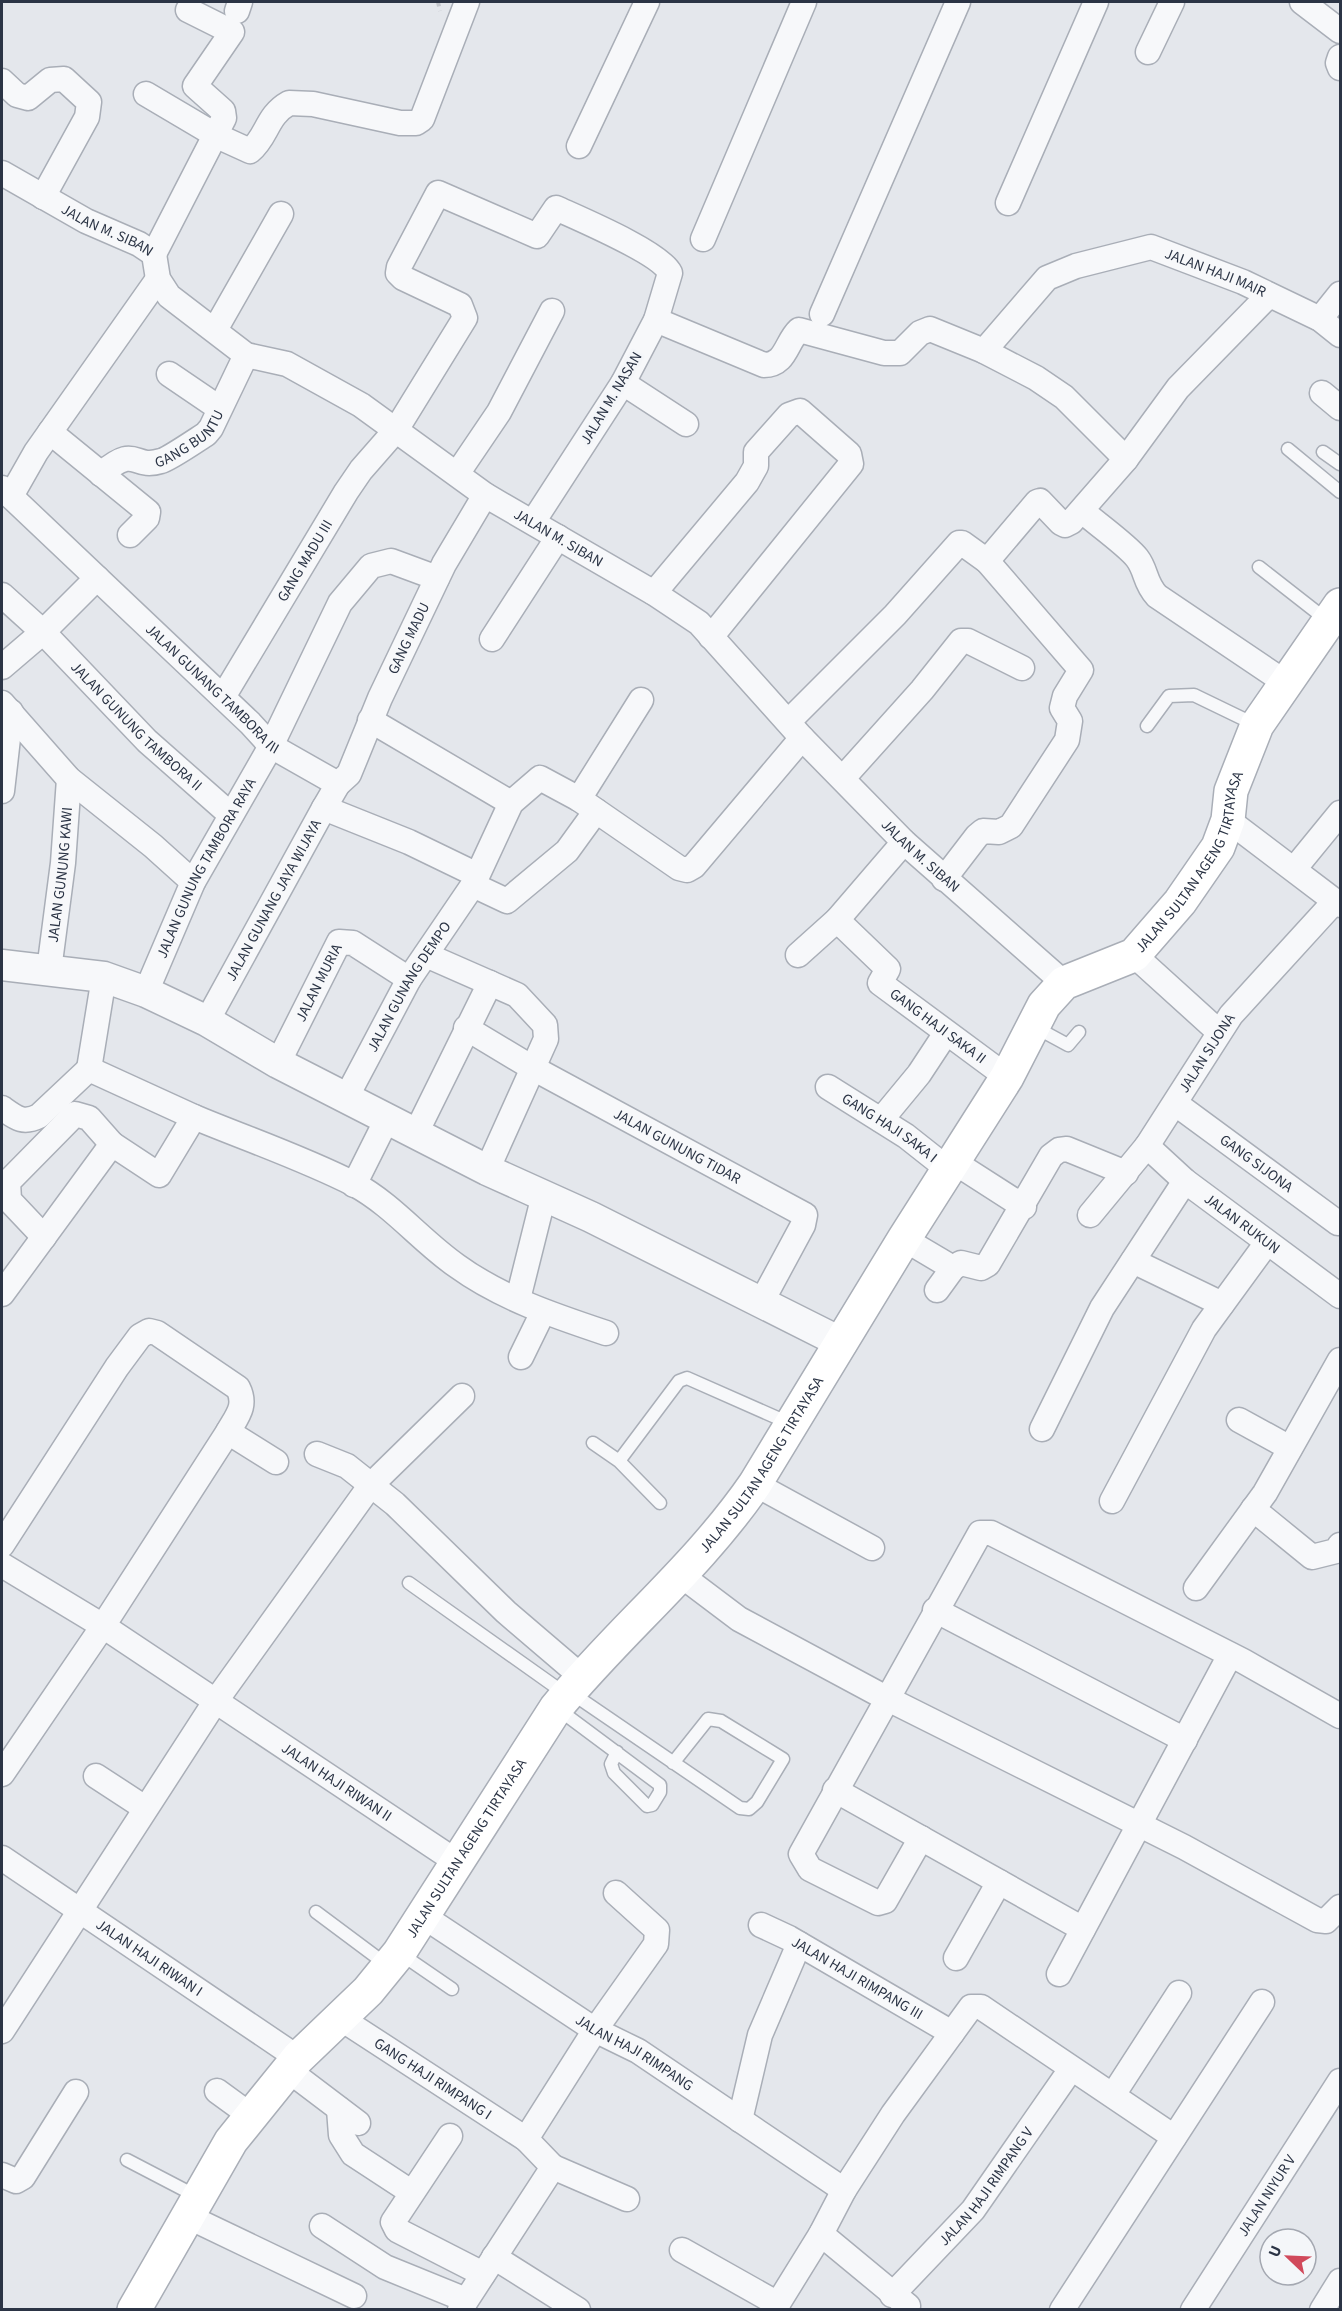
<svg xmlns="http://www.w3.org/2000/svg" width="1342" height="2311" viewBox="0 0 1342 2311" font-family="'Source Sans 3',sans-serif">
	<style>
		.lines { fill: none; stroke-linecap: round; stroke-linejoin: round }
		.service-casing { stroke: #a9aeb7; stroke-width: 15 }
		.minor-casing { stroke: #a9aeb7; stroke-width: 27 }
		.tertiary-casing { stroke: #a9aeb7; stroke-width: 33 }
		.secondary-casing { stroke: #a9aeb7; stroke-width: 36 }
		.path { stroke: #c2c5cb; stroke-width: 4; stroke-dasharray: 4.5 4.5; stroke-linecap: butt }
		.service { stroke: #f7f8fa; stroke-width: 12 }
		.minor { stroke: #f7f8fa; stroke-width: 24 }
		.tertiary { stroke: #f7f8fa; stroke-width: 30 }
		.secondary { stroke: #fff; stroke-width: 33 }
		.labels { text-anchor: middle; stroke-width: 6; stroke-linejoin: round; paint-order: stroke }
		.street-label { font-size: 15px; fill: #2b3445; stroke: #f4f6f9 }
	</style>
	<rect width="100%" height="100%" fill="#e4e7ec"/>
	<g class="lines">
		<!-- service casing -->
		<g class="service-casing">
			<path id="service" d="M1288 449 1340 492
				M1323 452 1340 464
				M1259 567 1328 621
				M1147 726 1169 696 1194 695 1256 725
				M1033 1026 1068 1045 1079 1032
				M593 1443 619 1461 660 1503
				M619 1461 679 1381 687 1378 789 1423
				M409 1583 567 1695
				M570 1692 740 1808 749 1809 757 1802 783 1759 721 1721 708 1719 673 1763
				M558 1709 660 1785V1792L652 1805 647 1806 614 1773 611 1764 617 1752
				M316 1912 387 1965
				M401 1954 452 1989
				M127 2160 198 2197"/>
		</g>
		<!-- minor casing -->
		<g class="minor-casing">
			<g id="minor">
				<path d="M1302 2 1340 31"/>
				<path d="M237 11 240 2"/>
				<path d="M1148 52 1172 2"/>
				<path d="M1340 57 1338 63 1340 68"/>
				<path d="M2 81 17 95 28 98 50 80 64 79 89 102 87 117 43 197"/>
				<path d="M146 94 217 136 250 151C268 136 266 116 289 103L313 104 400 123H416L422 119 467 2"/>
				<path d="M579 146 647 2"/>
				<path id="s1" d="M2 173 86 221 139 244 154 254 158 279 169 296 246 355 287 364 361 405 485 495 654 593 699 623 802 738 904 842 1064 983"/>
				<path d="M1008 203 1096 2"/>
				<path d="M703 239 804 2"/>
				<path d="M154 254 224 118 223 111 195 86 232 32 188 10"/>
				<path d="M822 314 958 2"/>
				<path d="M1320 319 1340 294"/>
				<path id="s2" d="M656 320 764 365C786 365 786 342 799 330L884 353H900L920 333 930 329 984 351 1047 278 1076 266 1151 247 1243 282 1320 319 1340 335"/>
				<path d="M215 330 281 214"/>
				<path d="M984 351 1036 378 1064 397 1126 459"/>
				<path d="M169 374 219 408"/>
				<path d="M623 383 686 424"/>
				<path d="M1322 393 1340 408"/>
				<path d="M50 432 148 512 147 518 130 535"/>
				<path id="s3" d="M101 474C138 443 131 470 161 461 169 459 198 439 206 434L211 428 246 355"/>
				<path d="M457 474 499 412 552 311"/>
				<path id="s4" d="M2 488 250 723 271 746 338 784"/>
				<path d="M11 496 36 452 158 279"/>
				<path d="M1082 511C1096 523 1128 546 1137 558 1147 571 1144 582 1157 596L1286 683"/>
				<path d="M654 593 747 482 756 466V452L789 415 800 411 849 454 851 464 711 637"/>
				<path id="s5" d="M2 595 43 632 147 741 231 815"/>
				<path d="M492 639 558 537"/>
				<path d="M2 667 43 632 97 578"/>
				<path id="s6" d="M223 697 346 492 361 470 396 430 465 318 460 305 403 278 398 273 399 267 438 193 537 236 556 208C580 219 661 253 670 273L656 320 623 383 533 522"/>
				<path d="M2 703 69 779 153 846 193 882"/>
				<path d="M370 720 511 803"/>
				<path d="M789 721 895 615 959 543H962L987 561 1037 502 1040 501 1061 523 1065 525 1071 522 1126 459 1178 388 1269 295"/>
				<path d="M843 778 922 690 961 641H968L1022 668"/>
				<path d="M2 791 11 712"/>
				<path d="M579 799 641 700"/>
				<path d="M324 808 409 842 471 872 475 878"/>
				<path d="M1228 820 1340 905"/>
				<path d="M1295 868 1340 813"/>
				<path d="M944 879 977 836 983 831 999 832 1011 826 1067 740 1070 721 1062 708 1065 696 1081 670 987 561"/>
				<path d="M473 885 507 901 567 851 596 811"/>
				<path id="s7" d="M837 920 888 969 880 983 1007 1077"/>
				<path d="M426 955 517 995 545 1025 546 1039 487 1170"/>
				<path d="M798 955 837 920 904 842"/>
				<path d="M1134 955 1219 1032"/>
				<path id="s8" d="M49 970 63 863 69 779"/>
				<path id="s9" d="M146 992 193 882 271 746 340 603 371 566 391 561 437 578"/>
				<path id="s10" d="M207 1021 324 808 338 784 349 774 380 698 444 564 485 495"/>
				<path id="s11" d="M466 1028 531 1067 805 1215 803 1225 762 1301"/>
				<path id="s12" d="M278 1063 339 942 353 943 409 979"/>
				<path d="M89 1069 104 977"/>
				<path id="s13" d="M828 1087 906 1136 949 1170"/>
				<path id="s14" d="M346 1098 409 979 473 885 511 803 540 778 579 799 679 868 687 870 694 866 802 738"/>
				<path id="s15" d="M1176 1104 1338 1223"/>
				<path d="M2 1108C16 1118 23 1124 39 1116L89 1069 194 1117"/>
				<path d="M881 1120 919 1074 946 1033"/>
				<path d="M416 1133 490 983"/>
				<path id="s16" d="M1147 1146 1185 1181 1340 1296"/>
				<path d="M954 1162 1024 1207"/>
				<path d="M354 1185 387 1119"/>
				<path id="s17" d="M1090 1215 1147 1146 1231 1015 1335 901"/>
				<path d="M44 1237 9 1200 8 1182 75 1114 89 1118 112 1144"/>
				<path d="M904 1239 953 1268"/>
				<path d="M1133 1261 1222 1304"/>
				<path d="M937 1290 953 1268 961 1263 981 1268 988 1264 1051 1156 1059 1150 1067 1149 1126 1173"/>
				<path d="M2 1294 112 1144 159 1175 194 1117C247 1139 303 1158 354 1184 393 1205 421 1241 457 1266 501 1298 555 1316 606 1333"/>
				<path d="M518 1299 544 1195"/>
				<path d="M521 1357 543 1312"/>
				<path d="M1239 1420 1290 1448"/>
				<path d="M1042 1429 1102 1308 1185 1181"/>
				<path d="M228 1432 276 1462"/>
				<path d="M317 1454 347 1466 395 1504 506 1612 582 1677"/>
				<path d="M755 1484 872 1548"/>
				<path d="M1112 1501 1204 1329 1266 1244"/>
				<path d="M1253 1509 1312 1557 1336 1551 1340 1545"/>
				<path d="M2 1545 117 1367 140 1336 149 1331 157 1333 238 1388C247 1406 237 1416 228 1432L103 1626 2 1774"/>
				<path id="s18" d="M2 1565 103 1626 457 1862"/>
				<path d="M682 1576 739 1619 886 1698 1184 1847 1317 1920 1326 1921 1340 1907"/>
				<path d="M1196 1588 1265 1493 1340 1360"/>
				<path d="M935 1610 1185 1740"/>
				<path d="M96 1776 145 1808"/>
				<path d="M835 1790 1083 1929"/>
				<path d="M921 1838 885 1901 878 1903 810 1869 801 1854 980 1533H991L1243 1661 1340 1716"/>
				<path id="s19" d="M2 1858 298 2058"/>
				<path id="s20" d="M423 1916 595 2030 638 2051 844 2190"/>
				<path id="s21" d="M761 1925 789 1938 952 2033"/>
				<path d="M956 1958 999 1882"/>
				<path d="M1059 1974 1230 1655"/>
				<path id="s22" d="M340 2018 526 2139 553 2167 460 2310"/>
				<path d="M2 2031 215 1702 370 1486 462 1396"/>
				<path d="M288 2070 358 2123"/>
				<path d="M217 2091 250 2115"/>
				<path d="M1113 2095 1179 1993"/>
				<path d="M339 2109 341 2135 353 2154 411 2192"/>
				<path d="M740 2120 760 2035 799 1944"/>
				<path d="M450 2136 393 2222 397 2230 483 2274"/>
				<path d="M526 2139 595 2030 656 1944 657 1930 616 1893"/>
				<path d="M553 2167 627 2199"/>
				<path d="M2 2175 16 2181 23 2177 76 2092"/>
				<path d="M189 2217 354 2296"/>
				<path d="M322 2226 385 2267 466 2300"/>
				<path d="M821 2234 908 2306"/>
				<path d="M682 2250 778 2304"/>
				<path d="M494 2257 578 2310"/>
				<path id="s23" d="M892 2295 973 2210 1071 2069"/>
				<path d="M774 2310 821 2234 844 2190 893 2114 971 2007H981L1174 2137"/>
				<path d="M1062 2310 1262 2002"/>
				<path id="s24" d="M1193 2310 1340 2081"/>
				<path d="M1322 2310 1340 2281"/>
			</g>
		</g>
		<!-- tertiary casing -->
		<g class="tertiary-casing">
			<path id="tertiary" d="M2 965 104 977 146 992 207 1021 278 1063 487 1170 591 1217 842 1343"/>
		</g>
		<!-- secondary casing -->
		<g class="secondary-casing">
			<g id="secondary">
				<path id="s25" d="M134 2310 231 2141 298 2058 368 1991 399 1953 556 1708C620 1630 698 1567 755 1484L904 1239 1007 1077 1044 1005 1064 983 1134 955 1180 902 1218 847 1228 820 1231 791 1257 725 1340 605"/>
			</g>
		</g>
		<!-- path -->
		<path class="path" d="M438 2 440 11"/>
		<!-- service -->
		<use href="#service" class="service"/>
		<!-- minor -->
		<use href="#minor" class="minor"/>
		<!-- tertiary -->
		<use href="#tertiary" class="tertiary"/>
		<!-- secondary -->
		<use href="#secondary" class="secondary"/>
	</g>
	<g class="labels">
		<!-- street labels -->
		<g class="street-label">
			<text dy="5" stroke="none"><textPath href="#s1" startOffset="120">JALAN M. SIBAN</textPath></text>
			<text dy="5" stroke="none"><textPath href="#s2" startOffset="645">JALAN HAJI MAIR</textPath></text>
			<text transform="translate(611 398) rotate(-59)" y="5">JALAN M. NASAN</text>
			<text dy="5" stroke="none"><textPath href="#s3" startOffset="102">GANG BUNTU</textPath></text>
			<text dy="5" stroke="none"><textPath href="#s1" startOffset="680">JALAN M. SIBAN</textPath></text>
			<text dy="5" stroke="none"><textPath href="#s6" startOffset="159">GANG MADU III</textPath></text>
			<text dy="5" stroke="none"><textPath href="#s10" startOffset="434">GANG MADU</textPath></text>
			<text dy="5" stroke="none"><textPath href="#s4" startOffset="291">JALAN GUNANG TAMBORA III</textPath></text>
			<text dy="5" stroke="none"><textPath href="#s5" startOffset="188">JALAN GUNUNG TAMBORA II</textPath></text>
			<text dy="5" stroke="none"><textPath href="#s1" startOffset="1166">JALAN M. SIBAN</textPath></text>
			<text dy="5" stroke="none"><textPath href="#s25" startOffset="1814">JALAN SULTAN AGENG TIRTAYASA</textPath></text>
			<text dy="5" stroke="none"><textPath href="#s9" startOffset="138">JALAN GUNUNG TAMBORA RAYA</textPath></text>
			<text dy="5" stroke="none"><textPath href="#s8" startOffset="96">JALAN GUNUNG KAWI</textPath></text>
			<text dy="5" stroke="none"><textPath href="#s10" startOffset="138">JALAN GUNANG JAYA WIJAYA</textPath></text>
			<text dy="5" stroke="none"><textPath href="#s12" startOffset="90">JALAN MURIA</textPath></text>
			<text dy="5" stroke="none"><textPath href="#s14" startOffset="128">JALAN GUNANG DEMPO</textPath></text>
			<text dy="5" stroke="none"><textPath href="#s7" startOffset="159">GANG HAJI SAKA II</textPath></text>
			<text dy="5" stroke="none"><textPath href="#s17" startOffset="200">JALAN SIJONA</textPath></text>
			<text dy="5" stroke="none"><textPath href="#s13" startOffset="74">GANG HAJI SAKA I</textPath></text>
			<text dy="5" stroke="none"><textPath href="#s11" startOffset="242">JALAN GUNUNG TIDAR</textPath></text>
			<text dy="5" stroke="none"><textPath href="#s15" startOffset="100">GANG SIJONA</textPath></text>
			<text dy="5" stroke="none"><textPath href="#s16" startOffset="123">JALAN RUKUN</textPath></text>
			<text dy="5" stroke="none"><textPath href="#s25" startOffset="1058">JALAN SULTAN AGENG TIRTAYASA</textPath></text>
			<text dy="5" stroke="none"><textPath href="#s18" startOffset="399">JALAN HAJI RIWAN II</textPath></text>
			<text dy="5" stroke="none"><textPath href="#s25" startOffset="572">JALAN SULTAN AGENG TIRTAYASA</textPath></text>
			<text dy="5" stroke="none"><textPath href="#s19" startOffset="178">JALAN HAJI RIWAN I</textPath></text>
			<text dy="5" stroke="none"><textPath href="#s21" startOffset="110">JALAN HAJI RIMPANG III</textPath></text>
			<text dy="5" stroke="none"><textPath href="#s20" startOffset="252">JALAN HAJI RIMPANG</textPath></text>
			<text dy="5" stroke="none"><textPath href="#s22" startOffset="111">GANG HAJI RIMPANG I</textPath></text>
			<text dy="5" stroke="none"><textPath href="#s23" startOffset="144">JALAN HAJI RIMPANG V</textPath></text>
			<text dy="5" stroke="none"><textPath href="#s24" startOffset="136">JALAN NIYUR V</textPath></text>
		</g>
	</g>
	<!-- border -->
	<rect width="1342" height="2311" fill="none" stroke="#2b3445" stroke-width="6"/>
	<!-- north arrow -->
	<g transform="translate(1288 2257) rotate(293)"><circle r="28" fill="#f4f6f9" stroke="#a4a8b1" stroke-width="1.5"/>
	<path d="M0-4.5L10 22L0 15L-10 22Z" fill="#d1495b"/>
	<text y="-9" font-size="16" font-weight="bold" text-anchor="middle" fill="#2b3445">U</text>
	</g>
</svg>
